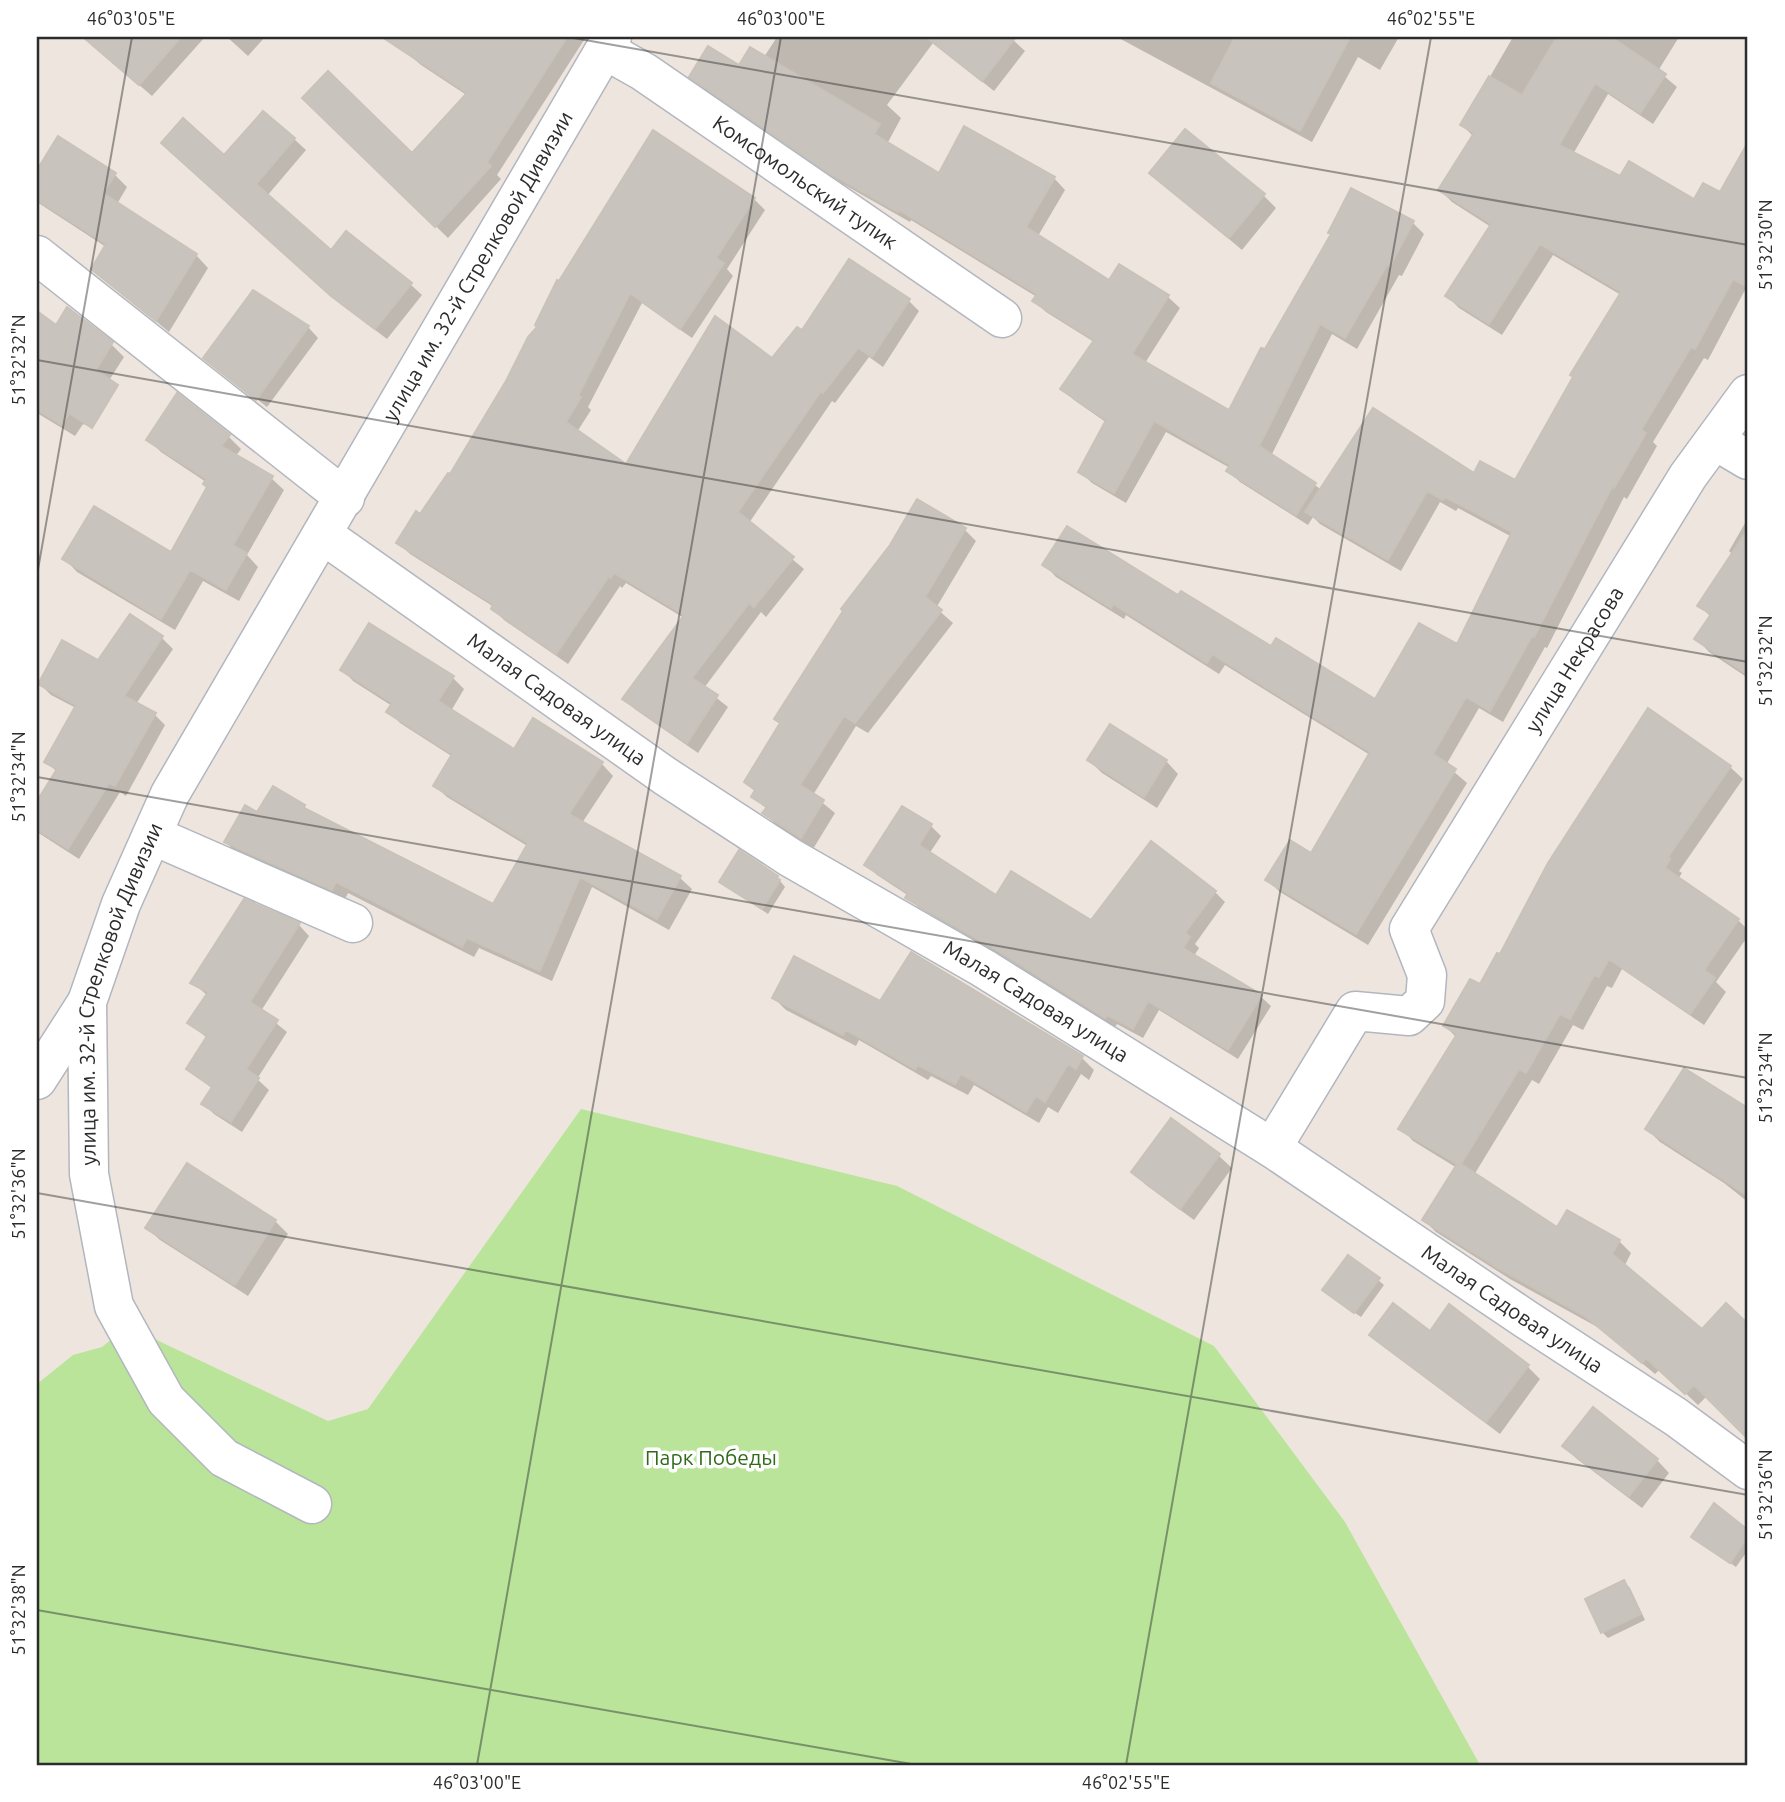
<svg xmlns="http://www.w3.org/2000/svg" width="1785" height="1802" viewBox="0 0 1785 1802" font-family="Ubuntu,sans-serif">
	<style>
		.green { fill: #b9e49a }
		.shadow { fill: #0003 }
		.building { fill: #c9c3be; stroke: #c9c2b8; stroke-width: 2 }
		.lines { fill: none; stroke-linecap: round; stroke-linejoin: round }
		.minor-casing { stroke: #b2b6bf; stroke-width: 41 }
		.minor { stroke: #fff; stroke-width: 38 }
		.ticks { fill: none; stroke: #2c2c2c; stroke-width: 2; stroke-opacity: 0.45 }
		.labels { text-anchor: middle; stroke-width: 7; stroke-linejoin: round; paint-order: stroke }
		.street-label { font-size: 21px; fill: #2c2c2c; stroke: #fff }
		.park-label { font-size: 21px; fill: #306b1a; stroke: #fff }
		.neatline { fill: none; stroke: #2c2c2c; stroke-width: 2.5 }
		.ticks-label { font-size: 18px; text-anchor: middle; fill: #2c2c2c }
	</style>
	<rect width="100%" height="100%" fill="#eee6de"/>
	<!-- green -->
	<path class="green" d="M581 1109 897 1186 1214 1346 1345 1522 1480 1765H37V1384L73 1355 102 1347 124 1329 146 1335 328 1421 368 1409Z"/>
	<!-- shadow -->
	<path class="shadow" d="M92 37H205L152 96 102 53 89 40Z
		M227 37H265L248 56Z
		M388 37H586L497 175 501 179 448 238 304 98 412 155 468 96 421 65Z
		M777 37H1009L1013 40 1025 51 994 91 933 43 887 105 901 118 887 144 939 176 1054 178 1065 190 1038 236 1110 282 1119 266 1168 297 1180 308 1145 363 1230 413 1266 352 1413 223 1424 234 1402 276 1399 275 1357 349 1332 334 1271 456 1322 490 1475 475 1516 482 1621 295 1553 255 1502 335 1459 308 1447 296 1491 227 1452 202 1440 190 1474 137 1462 125 1513 37H1679L1658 71 1677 87 1653 124 1608 94 1573 154 1621 179 1695 202 1720 195 1748 145V291L1745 290 1708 360 1704 358 1653 442 1657 446 1627 499 1624 497 1547 648 1545 647 1503 722 1479 708 1446 765 1467 783 1368 945 1280 892 1267 880 1311 855 1370 755 1225 665 1219 674 1126 615 1124 619 1056 577 1044 564 1179 598 1271 649 1376 701 1457 646 1512 537 1458 508 1456 511 1440 502 1401 571 1320 524 1313 517 1308 525 1240 482 1228 471 1230 468 1166 432 1126 503 1092 483 1080 472 1107 423 1074 400 1062 388 1094 342 1046 312 1034 301 1037 297 911 220 910 222 843 184 703 88 692 76 740 67 764 57Z
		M1117 37H1399L1380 70 1358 57 1312 142Z
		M59 139 115 175 127 187 117 204 196 255 208 268 169 332 93 269 106 247 37 202V173Z
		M294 139 306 150 267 196 331 253 410 284 422 295 387 339 345 307 175 154 224 157Z
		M1151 173 1264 196 1276 208 1242 250Z
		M754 199 765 210 727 269 733 276 692 338 642 303 588 407 591 410 577 432 626 467 773 361 803 333 908 300 919 311 883 367 869 357 835 403 832 401 749 523 804 569 766 617 761 612 704 688 728 707 698 753 636 710 625 699 684 618 626 583 622 588 620 586 568 664 504 620 493 608 494 607 410 554 399 543 450 477 508 382Z
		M253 292 308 327 318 338 267 407 205 358Z
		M37 313 57 327 111 344 124 357 108 382 116 389 84 425 83 424 75 436 37 413Z
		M228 436 241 449 235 457 271 478 284 490 247 555 258 567 239 601 203 581 175 630 77 572 65 559 172 554 209 488 206 482 161 452 148 439Z
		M1748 518V678L1709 652 1697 639 1711 617 1700 606 1733 555 1729 551Z
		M964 529 976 541 936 608 953 623 868 733 856 726 813 795 835 813 813 849 776 825 765 813 767 809 753 797 756 792 746 782Z
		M130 616 162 638 173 649 136 704 154 714 165 725 126 796 120 792 79 859 37 832V804L57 772 46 761 76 708 51 695 40 684 98 662Z
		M342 669 453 678 464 689 451 711 514 751 602 764 613 776 582 823 680 878 692 889 669 930 592 887 552 981 479 948 474 957 348 893 344 901 237 854 226 842 258 814 304 807 310 813 494 906 529 847 447 797 435 786 453 757 400 723 389 711 392 706 353 681Z
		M1648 711 1730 767 1743 779 1679 871 1682 873 1678 879 1738 920 1748 930V936L1716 982 1726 992 1704 1025 1622 969 1612 988 1607 986 1583 1030 1573 1025 1539 1084 1532 1080 1474 1175 1558 1230 1619 1241 1631 1253 1624 1267 1654 1318 1748 1386V1437L1707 1396 1698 1405 1660 1369 1655 1374 1601 1329 1510 1279 1436 1232 1424 1220 1457 1168 1413 1141 1401 1128 1456 1037 1445 1026 1481 987 1501 957Z
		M1089 760 1166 761 1178 774 1157 808 1102 773Z
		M931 826 941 836 929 854 997 897 1092 923 1215 892 1225 902 1195 944 1199 948 1194 956 1260 996 1271 1006 1238 1059 1159 1010 1143 1038 1117 1024 1115 1027 1007 959 918 907 908 897 909 896 877 875 867 865Z
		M777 877 785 887 768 914 721 882Z
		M299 925 309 936 261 1011 287 1032 257 1079 269 1090 242 1132 214 1114 203 1103 213 1089 188 1069 208 1039 190 1023 208 996 193 983Z
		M774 998 881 1004 1082 1058 1094 1070 1089 1080 1081 1074 1058 1113 1048 1107 1039 1123 974 1085 968 1095 931 1076 928 1080 859 1040 856 1046 786 1010Z
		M1684 1070 1748 1110V1202L1724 1183 1660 1142 1647 1129Z
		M1171 1120 1219 1156 1232 1168 1194 1220 1146 1185 1133 1172Z
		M275 1221 288 1234 248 1296 160 1240 147 1228Z
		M1378 1280 1384 1285 1361 1317 1330 1296Z
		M1430 1333 1528 1367 1540 1379 1500 1434 1384 1347 1371 1335Z
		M1564 1446 1657 1460 1669 1473 1642 1508 1577 1459Z
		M1714 1505 1748 1532V1550L1736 1567 1693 1537Z
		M1624 1582 1630 1588 1645 1620 1608 1638 1602 1632Z"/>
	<!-- building -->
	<path class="building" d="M83 37H181L139 85Z
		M382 37H567L487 162 491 166 435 227 302 98 328 71 412 153 467 93Z
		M926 37H1016L982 81Z
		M1235 37H1350L1300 131 1211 83Z
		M1557 37H1611L1666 74 1640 113 1595 83 1559 145 1620 176 1629 161 1694 199 1703 183 1720 192 1748 142V287L1733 279 1695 349 1691 347 1641 430 1646 433 1614 488 1612 487 1534 637 1532 636 1490 711 1466 697 1433 754 1456 769 1356 934 1265 880 1290 840 1311 853 1370 752 1212 654 1207 663 1113 604 1111 608 1042 565 1067 526 1178 595 1181 591 1271 646 1276 638 1375 699 1419 623 1457 644 1512 532 1445 497 1443 500 1427 491 1388 560 1305 512 1373 408 1474 473 1480 461 1515 480 1573 377 1570 375 1621 292 1540 244 1489 324 1445 296 1491 224 1438 190 1474 133 1460 125 1489 76 1522 95Z
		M708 46 739 65 750 47 880 124 874 134 939 173 964 126 1055 177 1026 227 1109 280 1119 264 1169 295 1132 354 1229 410 1261 348 1265 349 1331 234 1328 233 1351 188 1414 221 1390 266 1387 265 1345 338 1320 324 1259 446 1316 483 1296 515 1226 471 1230 465 1154 421 1114 493 1078 472 1106 420 1060 389 1094 340 1032 301 1037 294 899 210 898 212 829 173 689 77Z
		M263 111 295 138 256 184 331 250 346 231 412 283 375 329 331 296 161 143 183 118 224 155Z
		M1185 129 1265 194 1229 238 1149 173Z
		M653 130 755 198 716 258 724 263 680 329 630 293 578 396 581 397 566 422 626 464 715 316 772 358 797 327 802 330 849 259 910 299 872 357 858 348 823 393 821 391 738 512 794 557 754 607 749 603 692 678 718 695 687 743 622 699 684 615 614 573 611 578 609 576 556 654 491 609 493 604 396 543 416 511 420 514 448 473 450 474 506 381 528 337 537 327 535 325 557 280 559 281Z
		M58 136 116 173 103 193 197 254 156 321 91 269 106 244 37 200V170Z
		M253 290 309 326 256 400 203 358Z
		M67 307 113 342 96 370 118 385 92 428 69 413 62 425 37 410V311L56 325Z
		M177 393 230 435 221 446 273 476 233 545 247 553 226 590 190 570 161 619 62 559 94 506 171 552 207 487 203 484 206 479 146 440Z
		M917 499 966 528 925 597 942 610 855 723 844 716 800 785 824 800 801 838 762 813 767 807 751 797 755 790 744 782 780 723 774 719 843 611 841 609 890 545Z
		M1748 529V675L1694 639 1711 614 1697 606Z
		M130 614 163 636 124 696 156 713 115 786 109 783 68 849 37 830V801L57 769 44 762 76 705 38 684 62 640 98 660Z
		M369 623 454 676 438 701 514 749 533 718 603 762 569 814 681 876 657 919 580 877 540 971 467 938 462 947 336 882 332 890 224 842 245 805 257 812 273 786 305 805 304 808 493 904 528 843 433 786 452 754 386 712 392 703 340 670Z
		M1648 708 1731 766 1668 857 1670 859 1665 868 1739 919 1704 970 1715 978 1690 1014 1609 959 1599 977 1594 975 1570 1019 1560 1014 1526 1073 1519 1069 1461 1164 1557 1227 1567 1210 1620 1240 1612 1254 1702 1329 1726 1303 1748 1324V1439L1694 1385 1685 1394 1646 1358 1642 1363 1586 1317 1496 1267 1422 1220 1457 1164 1398 1129 1457 1034 1443 1026 1470 979 1480 984 1497 953 1500 954 1548 863Z
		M1110 724 1167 760 1144 797 1087 760Z
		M902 806 932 824 919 845 996 895 1011 871 1091 920 1151 841 1216 891 1185 933 1190 937 1183 948 1262 995 1228 1050 1148 1001 1133 1029 1107 1015 1105 1018 995 949 905 898 908 893 864 865Z
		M739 850 778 876 777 878 780 880 762 909 719 882Z
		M244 899 300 923 250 1002 278 1020 246 1069 259 1078 231 1122 201 1104 212 1087 186 1069 207 1036 187 1023 208 992 190 983Z
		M911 952 1083 1056 1076 1069 1068 1064 1045 1102 1036 1096 1026 1112 961 1074 955 1084 918 1065 915 1069 846 1030 843 1035 772 998 794 956 880 1001Z
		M1684 1068 1748 1108V1196L1645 1129Z
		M1171 1118 1220 1154 1180 1209 1131 1172Z
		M187 1163 276 1220 235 1285 145 1228Z
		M1348 1255 1380 1278 1354 1313 1322 1290Z
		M1393 1303 1430 1331 1449 1304 1529 1365 1486 1422 1369 1335Z
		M1593 1407 1658 1459 1629 1496 1562 1446Z
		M1714 1503 1748 1530V1536L1730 1563 1691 1537Z
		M1624 1580 1641 1614 1601 1633 1585 1599Z"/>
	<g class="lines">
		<!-- minor casing -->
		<g class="minor-casing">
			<g id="minor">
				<path id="s1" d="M605 50 644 72 1002 318"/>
				<path d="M37 255 345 498"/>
				<path d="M1716 441 1748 460"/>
				<path id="s2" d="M322 534 665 776 791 858 983 968 1272 1148 1527 1320 1676 1417 1748 1470"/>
				<path d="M152 835 353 923"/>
				<path d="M37 1080 87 1002"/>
				<path id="s3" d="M1272 1148 1355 1011 1409 1016 1425 1001 1427 975 1409 929 1688 476 1748 394"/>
				<path id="s4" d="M312 1504 224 1458 166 1400 114 1306 89 1174 87 1002 121 904 170 794 612 37"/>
			</g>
		</g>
		<!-- minor -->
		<use href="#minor" class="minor"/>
	</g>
	<!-- ticks -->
	<path class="ticks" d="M568 37 1748 245M37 360 1748 662M37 575 132 37M37 777 1748 1078M37 1193 1748 1495M37 1610 917 1765M477 1765 781 37M1126 1765 1431 37"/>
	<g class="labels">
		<!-- street labels -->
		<g class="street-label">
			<text dy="7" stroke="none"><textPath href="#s1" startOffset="240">Комсомольский тупик</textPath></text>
			<text dy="7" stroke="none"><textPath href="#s4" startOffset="1430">улица им. 32-й Стрелковой Дивизии</textPath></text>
			<text dy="7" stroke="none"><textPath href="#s3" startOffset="628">улица Некрасова</textPath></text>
			<text dy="7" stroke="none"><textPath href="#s2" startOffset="287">Малая Садовая улица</textPath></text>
			<text dy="7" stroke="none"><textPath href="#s4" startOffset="609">улица им. 32-й Стрелковой Дивизии</textPath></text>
			<text dy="7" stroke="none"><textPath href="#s2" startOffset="854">Малая Садовая улица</textPath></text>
			<text dy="7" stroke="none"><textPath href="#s2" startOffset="1421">Малая Садовая улица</textPath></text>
		</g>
		<!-- park labels -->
		<g class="park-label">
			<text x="711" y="1465">Парк Победы</text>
		</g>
	</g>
	<!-- border -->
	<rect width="1785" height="1802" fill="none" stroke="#ffffff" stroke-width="77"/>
	<rect x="38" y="38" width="1708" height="1726" class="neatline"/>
	<g class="ticks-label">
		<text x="131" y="25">46°03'05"E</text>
		<text x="781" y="25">46°03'00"E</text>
		<text x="1431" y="25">46°02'55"E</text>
		<text transform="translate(1766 245) rotate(-90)" y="6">51°32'30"N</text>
		<text transform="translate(19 360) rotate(-90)" y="6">51°32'32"N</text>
		<text transform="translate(1766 661) rotate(-90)" y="6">51°32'32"N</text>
		<text transform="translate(19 777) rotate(-90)" y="6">51°32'34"N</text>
		<text transform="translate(1766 1078) rotate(-90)" y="6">51°32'34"N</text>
		<text transform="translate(19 1194) rotate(-90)" y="6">51°32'36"N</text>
		<text transform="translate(1766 1495) rotate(-90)" y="6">51°32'36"N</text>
		<text transform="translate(19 1610) rotate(-90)" y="6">51°32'38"N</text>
		<text x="477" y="1789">46°03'00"E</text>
		<text x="1126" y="1789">46°02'55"E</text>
	</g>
</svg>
